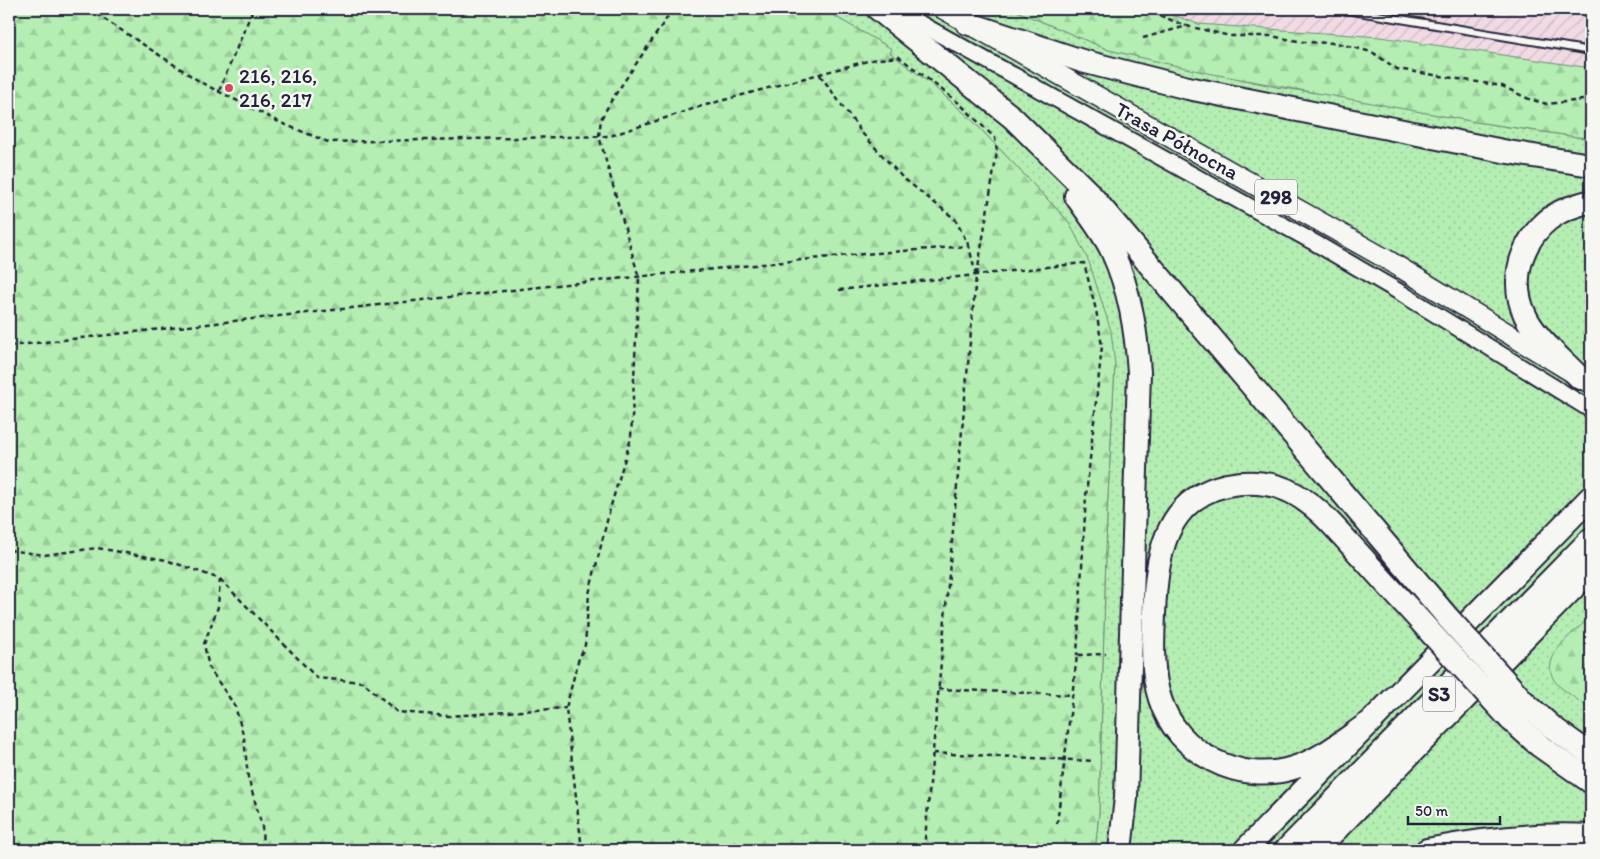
<svg xmlns="http://www.w3.org/2000/svg" width="1600" height="859" viewBox="0 0 1600 859" font-family="Itim,sans-serif">
	<style>
		.industrial { fill: url(#industrial-furrows) }
		.grass { fill: url(#grass-dots); stroke: #6b8876 }
		.forest { fill: url(#forest-firs); stroke: #6b8876 }
		.lines { fill: none; stroke-linecap: round; stroke-linejoin: round }
		.service-casing { stroke: #22223b; stroke-width: 10 }
		.tertiary-casing { stroke: #22223b; stroke-width: 19 }
		.primary-casing { stroke: #22223b; stroke-width: 22 }
		.motorway-casing { stroke: #22223b; stroke-width: 26 }
		.path { stroke: #22223b; stroke-width: 2.5; stroke-dasharray: 5 4; stroke-linecap: butt }
		.service { stroke: #f6f6f2; stroke-width: 6 }
		.tertiary { stroke: #f6f6f2; stroke-width: 15 }
		.primary { stroke: #f6f6f2; stroke-width: 19 }
		.motorway { stroke: #f6f6f2; stroke-width: 22 }
		.motorway-bridge-casing { stroke: #22223b; stroke-width: 26; stroke-linecap: butt }
		.motorway-bridge { stroke: #f6f6f2; stroke-width: 22 }
		.poi-dot { fill: #d1495b; stroke: #f6f6f2; stroke-width: 2 }
		.labels { text-anchor: middle; stroke-width: 5; stroke-linejoin: round; paint-order: stroke }
		.shield { fill: #f6f6f2; stroke: #626272; stroke-width: 1 }
		.shield-label { font-size: 20px; font-weight: bold; fill: #22223b }
		.poi-label { font-size: 21px; fill: #22223b; stroke: #f6f6f2; text-anchor: start }
		.street-label { font-size: 21px; fill: #22223b; stroke: #f6f6f2 }
	</style>
	<defs>
		<pattern id="industrial-furrows" width="10" height="10" patternUnits="userSpaceOnUse" patternTransform="scale(1.25)"><rect width="10" height="10" fill="#f1dae3"/><path d="M-1 1l2-2M0 10L10 0M9 11l2-2" fill="none" stroke="#cebbc4"/></pattern>
		<pattern id="grass-dots" width="8" height="8" patternUnits="userSpaceOnUse" patternTransform="scale(1.25)"><rect width="8" height="8" fill="#b4eeb2"/><path d="M2 2h.1M6 6h.1" fill="none" stroke="#9acc9a" stroke-width="1.8" stroke-linecap="round"/></pattern>
		<pattern id="forest-firs" width="22" height="20" patternUnits="userSpaceOnUse" patternTransform="scale(1.25)"><rect width="22" height="20" fill="#b4eeb2"/><path d="M5 1l3.5 6h-7zM16 11l3.5 6h-7z" fill="#9acc9a"/></pattern>
	</defs>
	<rect width="100%" height="100%" fill="#f4e9eb"/>
	<filter id="ink" filterUnits="userSpaceOnUse"><feTurbulence type="fractalNoise" baseFrequency=".02" numOctaves="2"/><feDisplacementMap in="SourceGraphic" scale="10" xChannelSelector="R" yChannelSelector="G"/><feConvolveMatrix kernelMatrix="1 2 1 2 8 2 1 2 1" color-interpolation-filters="sRGB"/></filter>
	<g filter="url(#ink)">
		<!-- industrial -->
		<path class="industrial" d="M1158 9H1591V68L1380 37 1198 24Z"/>
		<!-- grass -->
		<path class="grass" d="M822 9H1012L1109 50 1276 87 1344 97 1476 122 1591 139V850H1095L1099 813 1107 514 1115 365 1069 222 971 119 931 84 889 53 891 49Z"/>
		<!-- forest -->
		<path class="forest" d="M9 9H822L892 49 890 53 931 84 971 119 1069 222 1089 262 1111 331 1115 365 1107 514 1099 813 1095 850H9Z
			M1012 9H1157L1198 24 1380 37 1591 68V139L1476 122 1207 73 1109 50Z
			M1591 617V710C1581 702 1570 695 1560 687 1532 661 1573 633 1591 617Z"/>
		<g class="lines">
			<!-- service casing -->
			<g class="service-casing">
				<path id="service" d="M1341 9 1591 51"/>
			</g>
			<!-- tertiary casing -->
			<g class="tertiary-casing">
				<path id="tertiary" d="M894 9 1317 244 1401 293 1591 410"/>
			</g>
			<!-- primary casing -->
			<g class="primary-casing">
				<path id="primary" d="M943 9 1386 259 1591 384"/>
			</g>
			<!-- motorway casing -->
			<g class="motorway-casing">
				<path id="motorway" d="M878 9 1013 118 1089 193 1449 619
					M967 23 1082 61 1188 88 1508 152 1591 165
					M1076 196C1088 214 1103 232 1112 251 1130 290 1136 330 1139 372L1126 798 1120 850
					M1580 378C1562 359 1536 339 1525 315 1506 274 1527 224 1569 208 1576 206 1584 202 1591 202
					M1525 703 1552 727 1591 755
					M1510 719 1540 746 1591 782
					M1369 723C1345 739 1321 760 1293 768 1239 785 1177 753 1160 699 1151 671 1153 643 1154 614 1156 560 1163 499 1227 485 1248 481 1268 482 1287 490 1318 504 1339 533 1362 557 1385 583 1409 608 1432 634
					M1245 850 1591 497
					M1286 850 1591 539
					M1316 850 1591 570
					M1427 850C1482 839 1536 833 1591 836"/>
			</g>
			<!-- path -->
			<path class="path" d="M89 9 202 83 281 123 328 142 610 136 702 106 871 60 899 57 959 103 995 138 997 152 977 274
				M1143 9 1186 26
				M1143 38 1187 26 1230 36H1271L1303 42 1336 43 1372 52 1397 69 1502 86 1529 99 1547 104 1591 99
				M820 75 862 133 902 177 955 219 969 246
				M219 91 253 9
				M9 187 11 229 9 246
				M839 290 1084 263 1096 310 1102 346 1086 496 1077 655
				M9 346 567 284 851 255 969 246 976 276 924 850
				M9 550 44 555 97 548 166 560 220 579 317 678 363 682 397 712 449 716 566 708
				M220 579 218 607 204 644 209 668 235 706 244 738 248 777 262 826 263 850
				M938 689 1073 695
				M933 753 1094 761
				M1057 824 1077 655 1106 654
				M582 850 566 708 578 661 585 645 589 594 610 509 631 438 639 278 599 136 601 119 611 101 673 9"/>
			<!-- service -->
			<use href="#service" class="service"/>
			<!-- tertiary -->
			<use href="#tertiary" class="tertiary"/>
			<!-- primary -->
			<use href="#primary" class="primary"/>
			<!-- motorway -->
			<use href="#motorway" class="motorway"/>
			<!-- motorway-bridge casing -->
			<g class="motorway-bridge-casing">
				<path id="motorway-bridge" d="M1449 619 1525 703
					M1432 634 1510 719"/>
			</g>
			<!-- motorway-bridge -->
			<use href="#motorway-bridge" class="motorway-bridge"/>
		</g>
	</g>
	<!-- markers -->
	<circle class="poi-dot" cx="229" cy="88" r="5"/>
	<g class="labels">
		<!-- shield labels -->
		<g class="shield">
			<rect x="1255" y="179.5" width="42" height="35" rx="4"/>
			<rect x="1423" y="676.5" width="32" height="35" rx="4"/>
		</g>
		<g class="shield-label">
			<text x="1276" y="204">298</text>
			<text x="1439" y="701">S3</text>
		</g>
		<!-- poi labels -->
		<g class="poi-label">
			<text x="239" y="83">216, 216,<tspan x="239" dy="24">216, 217</tspan></text>
		</g>
		<!-- street labels -->
		<g class="street-label">
			<text transform="translate(1177 141) rotate(29)" y="7">Trasa Północna</text>
		</g>
	</g>
	<!-- margin -->
	<rect width="1600" height="859" fill="none" stroke="#f6f6f2" stroke-width="30"/>
	<rect x="15" y="15" width="1570" height="829" fill="none" stroke="#22223b" stroke-width="2" filter="url(#ink)"/>
	<!-- scale -->
	<path d="M1408 816v8h92v-8" fill="none" stroke="#22223b" stroke-width="2.5"/>
	<text x="1415" y="816" font-size="15" fill="#22223b" stroke="#f6f6f2" stroke-width="4" paint-order="stroke">50 m</text>
</svg>
